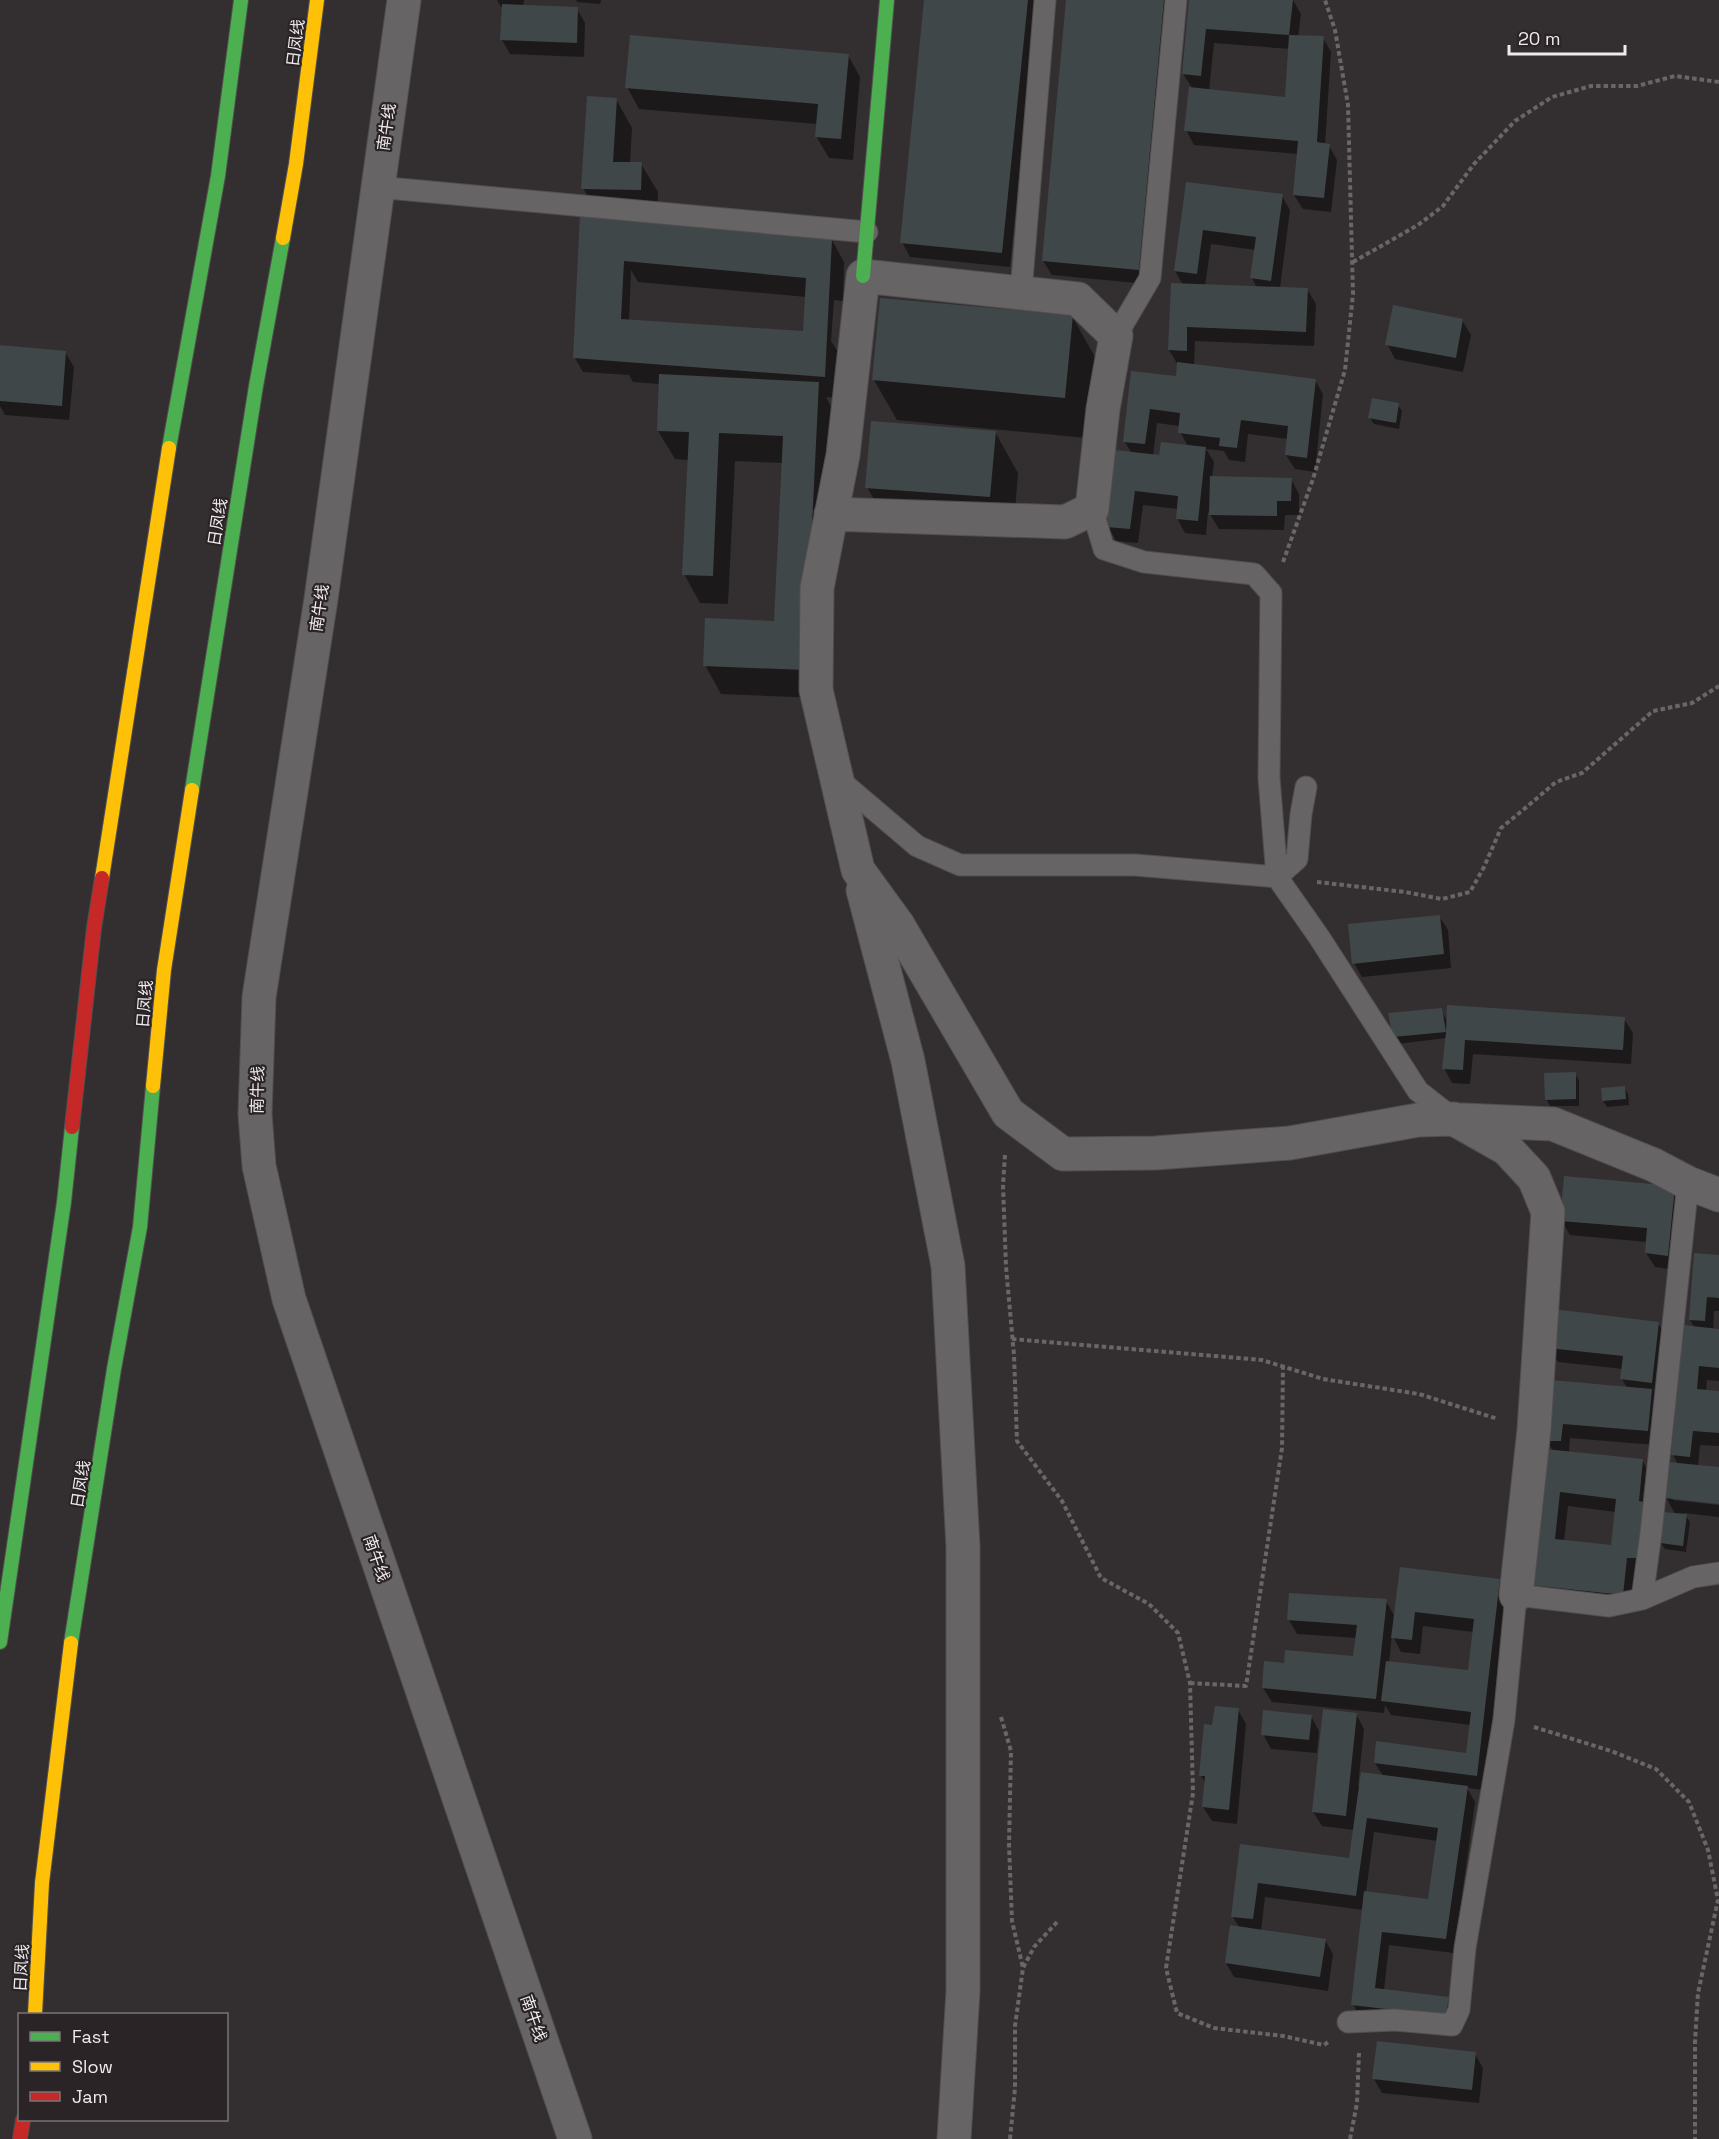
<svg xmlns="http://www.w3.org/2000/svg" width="1719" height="2139" viewBox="0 0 1719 2139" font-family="'Space Grotesk','Noto Sans SC',sans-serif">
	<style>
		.shadow { fill: #0007; fill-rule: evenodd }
		.building { fill: #404748; fill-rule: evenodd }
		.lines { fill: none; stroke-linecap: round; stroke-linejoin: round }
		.lane-casing { stroke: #514e50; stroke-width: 23 }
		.street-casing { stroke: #514e50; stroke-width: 35 }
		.fast-casing { stroke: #514e50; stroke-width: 16 }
		.slow-casing { stroke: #514e50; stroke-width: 16 }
		.jam-casing { stroke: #514e50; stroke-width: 16 }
		.path { stroke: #696668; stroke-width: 4; stroke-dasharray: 4.5 3; stroke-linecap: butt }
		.lane { stroke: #676466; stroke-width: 21 }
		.street { stroke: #676466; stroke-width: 33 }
		.fast { stroke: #4caf50; stroke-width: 14 }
		.slow { stroke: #ffc107; stroke-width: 14 }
		.jam { stroke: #c62828; stroke-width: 14 }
		.labels { text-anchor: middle; stroke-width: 4.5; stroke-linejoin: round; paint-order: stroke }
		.street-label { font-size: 16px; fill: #efeaed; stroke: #2a2427 }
	</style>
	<rect width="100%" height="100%" fill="#332f31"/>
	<!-- shadow -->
	<path class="shadow" d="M497 0H524L523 6 577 9 585 23 584 57 510 54 502 40 503 7H501Z
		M576 0H601L600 4 577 2Z
		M926 0H1037L1010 267 910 257 902 242Z
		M1067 0H1173L1147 284 1052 275 1043 261Z
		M1190 0H1293L1301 14 1298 37 1323 38 1331 52 1325 145 1329 146 1337 160 1331 212 1303 209 1294 195 1298 154 1194 145 1186 130 1193 89 1183 74ZM1214 43 1290 49 1286 99 1209 91Z
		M848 55 860 77 853 160 829 158 816 136 817 124 639 109 627 87Z
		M616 99 632 128 630 164H641L658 192 657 218 832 240 844 262 843 301 834 300 831 341 840 355 837 398 826 397 834 412 821 698 721 694 705 665 775 623 783 463 735 461 728 604 700 603 684 574 689 460 675 459 658 431 660 384 633 382 629 375 583 372 575 358 599 217 583 188ZM631 270 638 282 807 297 804 332 629 321Z
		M1187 184 1282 196 1290 210 1280 288 1307 289 1316 304 1314 346 1195 341 1194 366 1315 380 1323 394 1315 472 1295 469 1286 455 1288 439 1248 434 1245 462 1229 460 1224 451 1206 449 1214 462 1212 478 1291 479 1299 494V515H1285L1284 530 1219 529 1208 511 1206 535 1185 533 1177 518 1178 509 1143 505 1138 543 1116 541 1108 526 1132 454 1125 442 1133 373 1177 378 1178 365 1169 350 1172 284 1183 285 1175 271ZM1211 244 1256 250 1252 278 1257 288 1205 286ZM1157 423 1180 426V432L1188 446 1160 457 1153 456Z
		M1072 316 1095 357 1087 438 897 420 874 380Z
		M1462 320 1471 335 1463 372 1395 359 1387 344Z
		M65 352 74 367 69 420 5 415 0 406V364Z
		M1398 405 1402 411 1399 429 1374 424 1370 418Z
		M995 432 1018 473 1013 537 890 528 867 487Z
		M1439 916 1448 930 1451 968 1362 977 1354 963Z
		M1441 1010 1447 1021 1624 1019 1633 1033 1631 1064 1473 1054 1470 1084 1452 1083 1444 1068 1446 1038 1398 1044 1394 1037Z
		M1575 1074 1579 1080V1106H1550L1546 1099Z
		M1624 1088 1628 1094 1629 1105 1607 1107 1603 1101Z
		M1674 1187 1682 1202 1676 1270 1655 1267 1646 1253 1647 1242 1570 1235 1561 1220Z
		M1719 1256V1311H1714L1713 1330H1719V1381L1707 1380 1706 1391 1719 1393V1446L1700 1445 1698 1467 1719 1469V1502L1673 1497V1500L1719 1505V1517L1684 1513 1690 1522 1686 1552 1665 1549 1661 1543 1675 1514 1666 1497 1678 1464 1673 1455 1695 1328 1690 1320Z
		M1658 1323 1667 1338 1660 1397 1654 1396 1659 1404 1655 1445 1570 1438 1569 1453 1642 1460 1651 1475 1645 1572H1635L1631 1609 1540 1599 1532 1585 1553 1451 1547 1440 1552 1382 1627 1388 1622 1379 1623 1369 1558 1362 1549 1347ZM1568 1506 1616 1512 1612 1546 1564 1541Z
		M1499 1581 1507 1595 1484 1790 1467 1788 1475 1802 1454 1953 1389 1945 1384 1990 1448 1998 1456 2013 1361 2019 1353 2004 1364 1910 1265 1897 1261 1931 1325 1940 1333 1954 1328 1991 1234 1977 1226 1963 1239 1927 1233 1917 1242 1846 1350 1859 1354 1830 1322 1826 1313 1812 1356 1714 1364 1729 1358 1786 1383 1776 1375 1763 1467 1755 1471 1725 1391 1715 1385 1705 1384 1713 1272 1702 1263 1688 1285 1665 1354 1658 1357 1638 1297 1634 1289 1620 1386 1601 1395 1617ZM1423 1626 1474 1632 1469 1672 1389 1663 1392 1635 1401 1652 1420 1654ZM1374 1832 1438 1841 1429 1901 1366 1892Z
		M1238 1710 1246 1724 1237 1824 1212 1821 1203 1807 1206 1784 1201 1776 1214 1727Z
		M1311 1716 1319 1731 1317 1753 1271 1749 1263 1734Z
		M1475 2054 1483 2068 1479 2103 1382 2093 1374 2079Z"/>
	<!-- building -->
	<path class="building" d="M924 0H1028L1002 253 900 243Z
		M1066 0H1164L1139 270 1042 261Z
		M1189 0H1293L1289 35 1324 36 1317 142 1330 144 1324 198 1293 195 1298 141 1184 131 1189 87 1285 97 1289 35 1206 29 1201 76 1182 74Z
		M502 4 578 7 577 43 500 40Z
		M630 35 849 54 841 139 815 137 818 104 625 88Z
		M587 96 617 98 613 162H642L641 190 581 189Z
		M1186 182 1283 194 1271 281 1250 278 1256 237 1203 230 1197 274 1174 271Z
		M580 214 832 239 825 377 573 358ZM624 261 806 278 803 331 621 319Z
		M1171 283 1308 288 1306 332 1187 327V351L1168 350Z
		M880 298 1073 315 1065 398 872 380Z
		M1393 305 1463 319 1456 358 1385 345Z
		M0 345 66 351 62 406 0 401Z
		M1177 362 1316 379 1307 458 1285 455 1288 426 1241 420 1237 448 1219 446 1220 438 1178 433 1180 413 1150 409 1145 444 1123 442 1131 371 1176 376Z
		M659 374 819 382 805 670 703 666 705 618 774 621 783 436 719 433 713 576 682 575 689 432 657 431Z
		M1372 398 1399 403 1396 423 1368 418Z
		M871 421 996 431 990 497 865 488Z
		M1161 442 1206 447 1198 521 1176 519 1178 496 1135 491 1130 529 1106 527 1115 450 1159 455Z
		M1210 476 1292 478 1291 501H1277V516L1209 515Z
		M1440 915 1444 954 1352 964 1348 924Z
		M1447 1005 1625 1017 1623 1050 1465 1040 1463 1070 1442 1069 1446 1032 1393 1037 1388 1013 1442 1008 1446 1032Z
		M1576 1072V1099L1545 1100 1544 1073Z
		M1625 1086 1626 1099 1602 1101 1601 1088Z
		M1564 1176 1675 1186 1668 1256 1645 1253 1647 1228 1560 1221Z
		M1694 1253 1719 1255V1298L1707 1297 1705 1321 1689 1320Z
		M1553 1309 1659 1322 1652 1383 1620 1379 1623 1356 1548 1348Z
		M1683 1325 1719 1329V1368L1699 1366 1697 1389 1719 1391V1433L1693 1431 1690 1457 1671 1455Z
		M1551 1380 1652 1389 1648 1431 1563 1424 1561 1441H1546Z
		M1545 1449 1643 1459 1639 1501 1644 1502 1637 1558H1627L1623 1595 1530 1585ZM1560 1492 1616 1499 1611 1545 1555 1539Z
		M1668 1462 1719 1467V1504L1664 1498Z
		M1663 1512 1687 1514 1683 1546 1660 1543Z
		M1400 1567 1500 1579 1477 1776 1374 1763 1376 1741 1466 1753 1471 1712 1381 1701 1386 1661 1468 1670 1474 1619 1415 1612 1412 1640 1391 1638Z
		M1289 1593 1387 1599 1376 1699 1262 1688 1264 1661 1284 1663 1285 1650 1353 1656 1357 1625 1287 1620Z
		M1215 1706 1239 1708 1229 1810 1202 1807 1205 1776H1199L1204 1724 1212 1725Z
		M1323 1709 1357 1713 1346 1816 1312 1812Z
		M1263 1710 1312 1715 1309 1740 1261 1735Z
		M1361 1772 1468 1786 1446 1939 1382 1932 1375 1988 1449 1997 1446 2016 1351 2005 1364 1891 1428 1899 1438 1828 1367 1818 1356 1896 1258 1883 1253 1919 1231 1917 1240 1844 1349 1858Z
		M1230 1925 1326 1939 1320 1977 1225 1963Z
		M1377 2041 1476 2052 1472 2090 1372 2079Z"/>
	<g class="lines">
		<!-- lane casing -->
		<g class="lane-casing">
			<path id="lane" d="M377 187 867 232
				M1021 292 1045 0
				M1116 336 1150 278 1176 0
				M1092 509 1104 549 1144 562 1254 574 1271 593 1269 778 1277 877
				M837 778 917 846 960 865H1135L1277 877 1319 937 1418 1091 1454 1119
				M1277 877 1297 859 1301 814 1306 787
				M1642 1599 1651 1533 1688 1183
				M1348 2022 1395 2020 1452 2025 1459 2010 1465 1948 1504 1720 1516 1595 1609 1606 1642 1599 1693 1577 1719 1573"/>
		</g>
		<!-- street casing -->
		<g class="street-casing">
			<path id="street" d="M404 0 321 599 259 997 255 1114 259 1166 289 1299 575 2139
				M831 514 1065 522 1092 509 1103 409 1116 336 1078 299 863 276 843 455 817 588 816 690 858 870 898 925 1008 1113 1063 1154 1155 1153 1290 1143 1418 1120 1454 1119 1507 1149 1534 1178 1548 1212 1534 1430 1516 1595
				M863 890 908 1061 948 1266 963 1547V1991L954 2139
				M1462 1120 1553 1124 1654 1165 1688 1183 1719 1195"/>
		</g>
		<!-- fast casing -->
		<g class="fast-casing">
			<path id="fast" d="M863 276 887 0
				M169 448 218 176 241 0
				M192 790 256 386 283 238
				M0 1642 64 1202 72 1127
				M71 1643 114 1369 140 1227 153 1086"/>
		</g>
		<!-- slow casing -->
		<g class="slow-casing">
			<path id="slow" d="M283 238 296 164 317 0
				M102 878 169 448
				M153 1086 164 970 192 790
				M35 2014 42 1883 71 1643"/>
		</g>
		<!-- jam casing -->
		<g class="jam-casing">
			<path id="jam" d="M72 1127 94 928 102 878
				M20 2139 23 2120"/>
		</g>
		<!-- path -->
		<path class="path" d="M1353 262 1418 225 1443 206 1474 164 1515 121 1552 97 1591 86H1637L1675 76 1719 82
			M1283 562 1313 479 1345 370 1353 294 1348 105 1335 30 1325 0
			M1317 882 1405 892 1442 899 1470 892 1484 867 1501 828 1523 810 1556 782 1582 773 1653 711 1692 703 1719 686
			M1005 1155 1003 1185 1006 1267 1014 1355 1017 1441 1062 1501 1101 1578 1149 1604 1178 1633 1190 1683 1193 1793 1166 1968 1177 2013 1214 2028 1283 2036 1324 2045 1328 2042
			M1012 1339 1262 1360 1323 1379 1419 1394 1498 1419
			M1190 1683 1246 1686 1282 1448 1283 1366
			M1001 1717 1011 1751 1009 1845 1012 1921 1023 1968
			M1534 1727 1611 1751 1656 1769 1689 1802 1708 1850 1718 1900 1698 1993 1695 2042V2139
			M1010 2139 1015 2088V2026L1023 1968 1034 1947 1057 1922
			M1350 2139 1357 2103 1359 2053"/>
		<!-- lane -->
		<use href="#lane" class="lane"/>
		<!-- street -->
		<use href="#street" class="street"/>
		<!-- fast -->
		<use href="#fast" class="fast"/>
		<!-- slow -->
		<use href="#slow" class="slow"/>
		<!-- jam -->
		<use href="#jam" class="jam"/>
	</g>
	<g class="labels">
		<!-- street labels -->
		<g class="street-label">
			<text transform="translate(295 43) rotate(-83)" y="6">日凤线</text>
			<text transform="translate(386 127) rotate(-82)" y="6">南牛线</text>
			<text transform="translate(217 522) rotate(-81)" y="6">日凤线</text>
			<text transform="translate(319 608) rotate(-82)" y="6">南牛线</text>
			<text transform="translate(144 1004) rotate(-85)" y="6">日凤线</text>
			<text transform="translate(257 1090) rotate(-89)" y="6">南牛线</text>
			<text transform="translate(80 1484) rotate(-81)" y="6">日凤线</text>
			<text transform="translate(377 1558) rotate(71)" y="6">南牛线</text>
			<text transform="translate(21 1968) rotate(-87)" y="6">日凤线</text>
			<text transform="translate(534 2018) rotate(71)" y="6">南牛线</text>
		</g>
	</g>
	<!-- legend -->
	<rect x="18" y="2013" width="210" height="108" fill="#2a2427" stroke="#797376" stroke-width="1.5"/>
	<rect x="30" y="2032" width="30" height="9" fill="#4caf50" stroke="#797376" stroke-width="1.5"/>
	<text x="72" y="2043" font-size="18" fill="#efeaed">Fast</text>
	<rect x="30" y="2062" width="30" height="9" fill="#ffc107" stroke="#797376" stroke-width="1.5"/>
	<text x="72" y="2073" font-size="18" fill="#efeaed">Slow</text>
	<rect x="30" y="2092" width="30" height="9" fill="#c62828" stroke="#797376" stroke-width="1.5"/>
	<text x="72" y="2103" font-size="18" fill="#efeaed">Jam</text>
	<!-- scale -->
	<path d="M1509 45v9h116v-9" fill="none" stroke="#efeaed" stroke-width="3"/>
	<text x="1518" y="45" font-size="18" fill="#efeaed" stroke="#2a2427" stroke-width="4.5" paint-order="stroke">20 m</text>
</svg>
